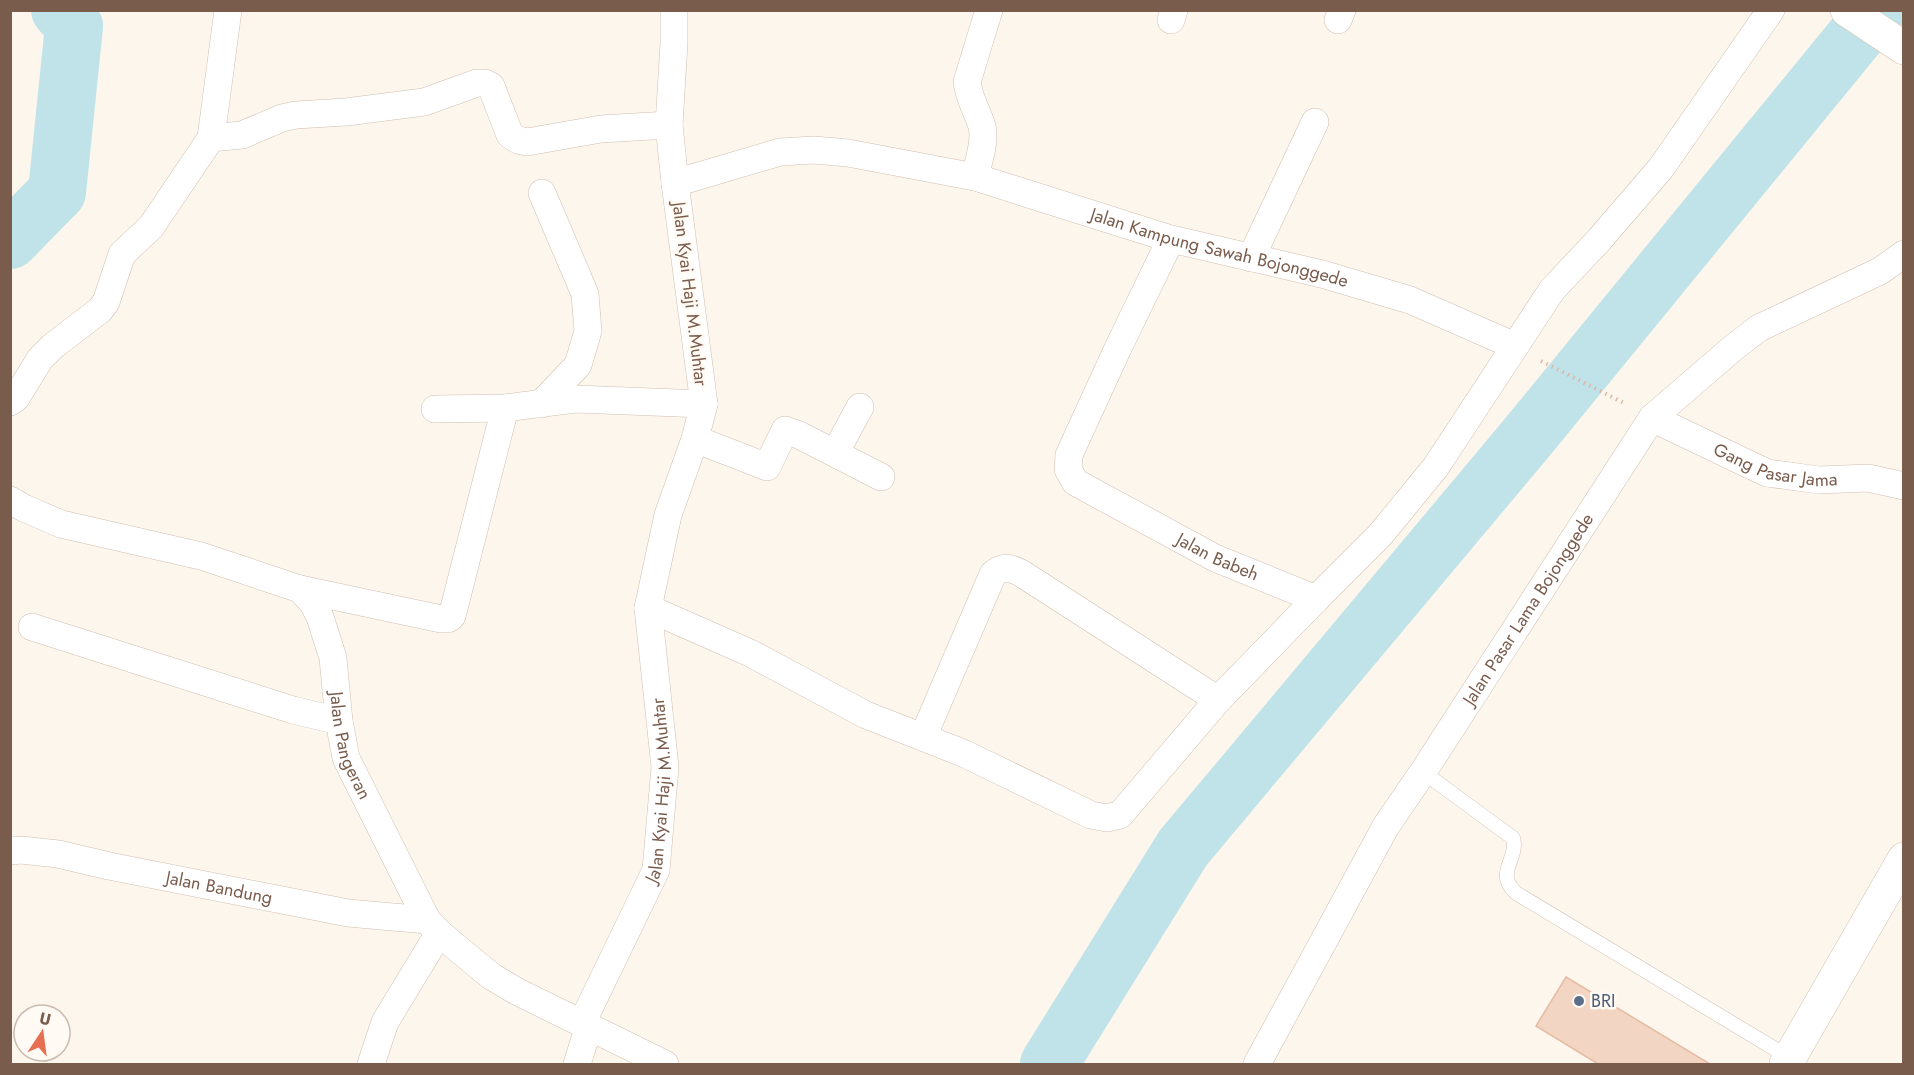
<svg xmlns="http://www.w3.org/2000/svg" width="1914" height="1075" viewBox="0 0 1914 1075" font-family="Jost,sans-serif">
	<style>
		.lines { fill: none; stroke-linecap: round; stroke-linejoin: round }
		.river { stroke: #bfe3e8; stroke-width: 58 }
		.building { fill: #f3d5c3; stroke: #e6bba3; stroke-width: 1.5 }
		.lane-casing { stroke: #d1beb0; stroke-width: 15 }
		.street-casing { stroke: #d1beb0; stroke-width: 28 }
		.secondary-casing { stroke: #d6c0b0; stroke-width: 34 }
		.path { stroke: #d9b8a5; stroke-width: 4; stroke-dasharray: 1.5 4.5; stroke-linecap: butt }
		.lane { stroke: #fff; stroke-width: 14 }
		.street { stroke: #fff; stroke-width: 27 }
		.secondary { stroke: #fff; stroke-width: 33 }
		.service-dot { fill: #5c6f8a; stroke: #fffaf3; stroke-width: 2 }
		.labels { text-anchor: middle; stroke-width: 5; stroke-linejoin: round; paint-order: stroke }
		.street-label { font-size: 18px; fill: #7a5c4d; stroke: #fffaf3 }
		.service-label { font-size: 18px; fill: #4e5e75; stroke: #fffaf3; text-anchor: start }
	</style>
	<rect width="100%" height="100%" fill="#fdf6ec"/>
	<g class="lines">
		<!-- river -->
		<path class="river" d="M10 240 57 192 74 26 60 10
			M1049 1064 1183 848 1525 440 1877 10"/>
	</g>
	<!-- building -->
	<path class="building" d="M1566 977 1710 1064H1598L1536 1026Z"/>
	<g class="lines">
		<!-- lane casing -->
		<g class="lane-casing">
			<path id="lane" d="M1423 772 1513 838C1519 859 1494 873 1516 893L1790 1058"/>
		</g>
		<!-- street casing -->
		<g class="street-casing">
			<g id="street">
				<path id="s1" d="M674 10V43L669 125 675 183 780 152 814 150 848 153 975 177 1171 239 1322 274 1410 300 1515 346"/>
				<path d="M1171 20 1174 10"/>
				<path d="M1338 20 1342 10"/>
				<path d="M211 138 228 10"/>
				<path d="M975 177C978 162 986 142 982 126 977 111 969 98 967 82L989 10"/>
				<path id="s2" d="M1171 239 1118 348 1069 455 1068 469 1075 482 1215 558 1316 599 1380 535 1435 468 1552 290 1599 240 1661 168 1771 10"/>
				<path d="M1251 258 1315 122"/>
				<path d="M10 402 16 398 40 359 53 346 100 310 106 302 122 254 151 227 211 138 242 135 282 118 296 115 346 112 424 102 477 83H485L491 86 510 135 518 140 527 142 601 129 669 125"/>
				<path d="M541 404 578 365 588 331 585 294 542 193"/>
				<path d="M435 409 505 408 575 399 704 404"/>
				<path id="s3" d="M1652 418 1767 473 1819 480 1868 478 1904 486"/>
				<path d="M695 439 767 467 785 430 799 435 881 477"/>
				<path d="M835 453 860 407"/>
				<path id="s4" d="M10 500 24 508 61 524 201 556 300 589 313 603 320 617 333 658 339 721 346 758 427 920 439 933 491 976 516 991 665 1064"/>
				<path d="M300 589 441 619H448L452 616 505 408"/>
				<path d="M648 608 750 653 866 715 963 753 1091 815 1107 818 1120 815 1218 700 1316 599"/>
				<path d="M32 627 293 710 339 721"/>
				<path d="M923 737 993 574C1003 566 1009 567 1021 573L1218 700"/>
				<path id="s5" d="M10 851 21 850 58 854 109 866 348 913 427 920"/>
				<path id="s6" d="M582 1023 656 870 665 767 648 608 668 515 695 439 704 404 675 183"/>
				<path d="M371 1064 385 1022 439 933"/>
				<path d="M577 1064 589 1026"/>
				<path id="s7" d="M1257 1064 1386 826 1423 772 1652 418 1733 348 1759 328 1880 271 1904 254"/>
			</g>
		</g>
		<!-- secondary casing -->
		<g class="secondary-casing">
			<path id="secondary" d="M1847 10 1904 48
				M1786 1064 1904 859"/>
		</g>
		<!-- path -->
		<path class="path" d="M1541 361 1626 404"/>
		<!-- lane -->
		<use href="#lane" class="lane"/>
		<!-- street -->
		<use href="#street" class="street"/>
		<!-- secondary -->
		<use href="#secondary" class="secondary"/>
	</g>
	<!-- markers -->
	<circle class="service-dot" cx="1579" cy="1001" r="6"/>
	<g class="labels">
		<!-- street labels -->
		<g class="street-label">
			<text dy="6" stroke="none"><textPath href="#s1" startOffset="735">Jalan Kampung Sawah Bojonggede</textPath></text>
			<text transform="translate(690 294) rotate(83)" y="6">Jalan Kyai Haji M.Muhtar</text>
			<text dy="6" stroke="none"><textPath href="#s3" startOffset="134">Gang Pasar Jama</textPath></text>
			<text dy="6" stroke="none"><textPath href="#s2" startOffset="429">Jalan Babeh</textPath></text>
			<text dy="6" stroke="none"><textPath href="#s7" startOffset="530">Jalan Pasar Lama Bojonggede</textPath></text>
			<text dy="6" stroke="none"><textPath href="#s4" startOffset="472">Jalan Pangeran</textPath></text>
			<text dy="6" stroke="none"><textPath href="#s6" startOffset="250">Jalan Kyai Haji M.Muhtar</textPath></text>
			<text dy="6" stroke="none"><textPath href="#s5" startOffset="213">Jalan Bandung</textPath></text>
		</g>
		<!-- service labels -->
		<g class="service-label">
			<text x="1591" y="1007">BRI</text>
		</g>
	</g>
	<!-- border -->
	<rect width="1914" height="1075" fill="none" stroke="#7a5c4d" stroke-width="24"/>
	<!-- north arrow -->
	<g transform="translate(42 1033) rotate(13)"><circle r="28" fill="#fffaf3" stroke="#cabbb1" stroke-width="1.5"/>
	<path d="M0-4.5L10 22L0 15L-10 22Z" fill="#e76f51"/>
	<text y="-9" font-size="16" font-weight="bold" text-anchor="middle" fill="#7a5c4d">U</text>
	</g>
</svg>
